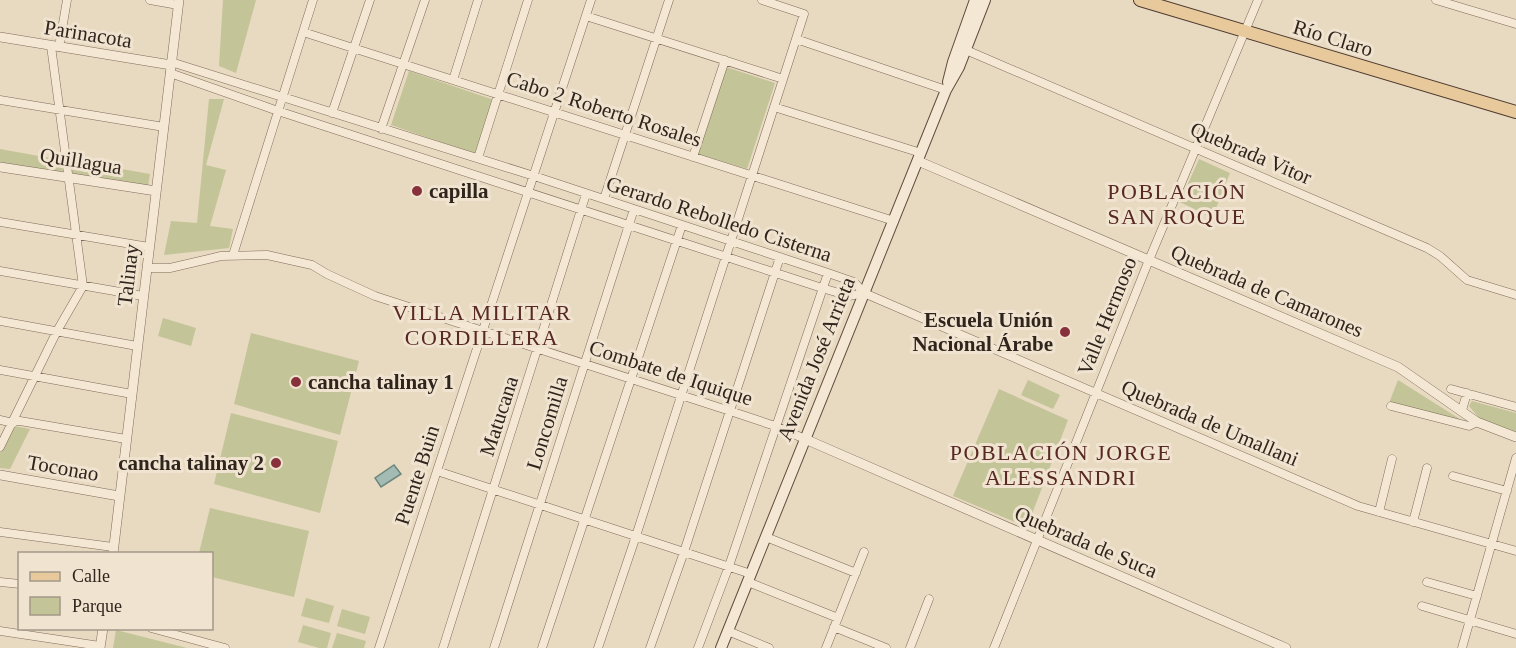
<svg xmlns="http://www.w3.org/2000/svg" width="1516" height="648" viewBox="0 0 1516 648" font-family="Georgia,serif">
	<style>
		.green { fill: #c3c497 }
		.water { fill: #a3bbb2; stroke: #6c877e; stroke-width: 1.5 }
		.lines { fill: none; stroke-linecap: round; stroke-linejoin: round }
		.minor-casing { stroke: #7f6b5b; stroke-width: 9 }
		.tertiary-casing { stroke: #7f6b5b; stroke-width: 10 }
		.secondary-casing { stroke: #614c3e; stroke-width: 12 }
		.primary-casing { stroke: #4d3a2f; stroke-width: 14 }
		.minor { stroke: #f4e7d3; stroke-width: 8 }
		.tertiary { stroke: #f4e7d3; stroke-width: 9 }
		.secondary { stroke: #f4e7d3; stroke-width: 10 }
		.primary { stroke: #e7c99c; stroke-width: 12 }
		.poi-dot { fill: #87323a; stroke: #f0e4d0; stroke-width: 2 }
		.labels { text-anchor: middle; stroke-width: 6; stroke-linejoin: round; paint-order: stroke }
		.street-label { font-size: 21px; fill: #30251d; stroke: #f0e4d0 }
		.poi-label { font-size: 21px; font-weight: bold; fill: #30251d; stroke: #f0e4d0; text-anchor: start }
		.neighbourhood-label { font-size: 22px; letter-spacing: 1.5px; fill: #582822; stroke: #f0e4d0 }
	</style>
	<rect width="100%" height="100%" fill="#e8d9c1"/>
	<!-- green -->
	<path class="green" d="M223 0H256L236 73 219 66Z
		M726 67 775 83 747 169 698 154Z
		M409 71 494 100 475 154 391 125Z
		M209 99H224L206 165 226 170 210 226 233 229 229 248 164 255 171 221 197 223Z
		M0 149 61 160 63 174 0 162Z
		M1199 159 1230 173 1212 218 1180 202Z
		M70 160 150 174 148 186 71 174Z
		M163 318 196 328 191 346 158 336Z
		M251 333 359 361 340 435 234 404Z
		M1028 380 1060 395 1053 409 1021 395Z
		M1398 380 1463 421 1389 403Z
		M999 389 1068 420 1027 527 953 496Z
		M1472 401 1516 413V434L1480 419 1469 406Z
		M231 413 338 441 320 513 214 484Z
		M14 426 30 429 10 469 0 468V453Z
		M210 508 309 531 294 597 212 577V554L199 553Z
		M306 598 334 606 329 623 301 616Z
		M342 609 370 617 365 634 337 626Z
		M303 625 331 633 327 648H319L298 642Z
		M116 630 187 648H113Z
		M337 633 366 641 364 648H332Z"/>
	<!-- water -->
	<path class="water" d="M394 465 401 474 381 487 375 478Z"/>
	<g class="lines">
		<!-- minor casing -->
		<g class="minor-casing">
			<path id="minor" d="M150 0 178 5
				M1436 0 1516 24
				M586 16 783 79
				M303 32 894 221
				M796 39 946 90
				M59 47 67 0
				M966 50 1427 248 1440 256 1467 280 1516 295
				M171 62 534 176 828 273 854 282 864 293
				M170 73 278 111 822 288 849 296 864 293
				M453 80 478 0
				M0 100 164 127
				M774 107 921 153
				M332 113 370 0
				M381 129 425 0
				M693 157 725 60
				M478 158 528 0
				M604 199 669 0
				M0 222 149 247
				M233 255 313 0
				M147 268H170L221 256 267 255 312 265 327 274 375 296 730 411 775 426 805 439
				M0 271 143 296
				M864 293 1358 506 1516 551
				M0 321 137 346
				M0 370 132 394
				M1451 389 1516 407
				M1391 406 1469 426 1477 422
				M1462 410 1467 393
				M0 420 13 423
				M14 420 126 439
				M0 447 57 331 83 286 51 46
				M437 471 751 574
				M1453 476 1507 491
				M1379 512 1392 459
				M1413 522 1427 468
				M0 532 113 547
				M766 537 856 573
				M0 582 20 584
				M748 582 838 618
				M1427 582 1477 596
				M1422 606 1516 634
				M834 627 886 648
				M151 628 225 648
				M0 631 100 646
				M728 631 769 648
				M379 648 591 0
				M443 648 586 194
				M494 648 634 209
				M542 648 682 225
				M598 648 636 536 804 14 762 0
				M650 648 684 552 780 257
				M698 648 729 566 828 273
				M826 648 864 552
				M910 648 929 599
				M994 648 1149 260 1258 0
				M1462 648 1516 458"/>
		</g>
		<!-- tertiary casing -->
		<g class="tertiary-casing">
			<path id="tertiary" d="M0 37 171 65
				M918 161 1398 367 1477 422 1516 437
				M0 167 156 191
				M805 439 1286 648
				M0 475 119 496
				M113 554 179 0
				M100 648 103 628"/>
		</g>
		<!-- secondary casing -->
		<g class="secondary-casing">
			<path id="secondary" d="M948 82 953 62 975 0
				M721 648 946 90 959 67 985 0"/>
		</g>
		<!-- primary casing -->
		<g class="primary-casing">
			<path id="primary" d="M1140 0 1516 112"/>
		</g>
		<!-- minor -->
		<use href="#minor" class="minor"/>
		<!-- tertiary -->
		<use href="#tertiary" class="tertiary"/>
		<!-- secondary -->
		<use href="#secondary" class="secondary"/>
		<!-- primary -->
		<use href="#primary" class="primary"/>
	</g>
	<!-- markers -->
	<g class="poi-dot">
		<circle cx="417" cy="191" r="6"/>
		<circle cx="1065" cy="332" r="6"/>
		<circle cx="296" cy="382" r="6"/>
		<circle cx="276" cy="463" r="6"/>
	</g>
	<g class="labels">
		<!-- street labels -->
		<g class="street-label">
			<text transform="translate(88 34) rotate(9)" y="7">Parinacota</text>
			<text transform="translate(1333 38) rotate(17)" y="7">Río Claro</text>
			<text transform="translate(604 109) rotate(18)" y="7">Cabo 2 Roberto Rosales</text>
			<text transform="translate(1251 153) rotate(23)" y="7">Quebrada Vitor</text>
			<text transform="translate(81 161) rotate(9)" y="7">Quillagua</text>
			<text transform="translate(719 219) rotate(18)" y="7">Gerardo Rebolledo Cisterna</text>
			<text transform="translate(128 275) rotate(-83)" y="7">Talinay</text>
			<text transform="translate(1267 291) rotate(23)" y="7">Quebrada de Camarones</text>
			<text transform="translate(1107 316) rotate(-68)" y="7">Valle Hermoso</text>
			<text transform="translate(816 359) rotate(-68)" y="7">Avenida José Arrieta</text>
			<text transform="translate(671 373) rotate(18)" y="7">Combate de Iquique</text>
			<text transform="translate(499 416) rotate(-72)" y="7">Matucana</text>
			<text transform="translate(547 423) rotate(-73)" y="7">Loncomilla</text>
			<text transform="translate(1210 423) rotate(23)" y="7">Quebrada de Umallani</text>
			<text transform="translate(63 468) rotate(10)" y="7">Toconao</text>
			<text transform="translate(417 475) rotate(-72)" y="7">Puente Buin</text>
			<text transform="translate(1086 542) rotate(23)" y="7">Quebrada de Suca</text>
		</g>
		<!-- poi labels -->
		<g class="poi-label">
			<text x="429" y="198">capilla</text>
			<text x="1053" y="327" text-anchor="end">Escuela Unión<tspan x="1053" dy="24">Nacional Árabe</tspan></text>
			<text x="308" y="389">cancha talinay 1</text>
			<text x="264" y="470" text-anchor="end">cancha talinay 2</text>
		</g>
		<!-- neighbourhood labels -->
		<g class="neighbourhood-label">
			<text x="1177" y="199">POBLACIÓN<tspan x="1177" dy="25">SAN ROQUE</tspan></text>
			<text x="482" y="320">VILLA MILITAR<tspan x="482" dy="25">CORDILLERA</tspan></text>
			<text x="1061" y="460">POBLACIÓN JORGE<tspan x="1061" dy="25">ALESSANDRI</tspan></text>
		</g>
	</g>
	<!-- legend -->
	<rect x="18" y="552" width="195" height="78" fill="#f0e4d0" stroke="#a39888" stroke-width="1.5"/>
	<rect x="30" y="572" width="30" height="9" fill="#e7c99c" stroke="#a39888" stroke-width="1.5"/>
	<text x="72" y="582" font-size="18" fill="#30251d">Calle</text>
	<rect x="30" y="597" width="30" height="18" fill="#c3c497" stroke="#a39888" stroke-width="1.5"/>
	<text x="72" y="612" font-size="18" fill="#30251d">Parque</text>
</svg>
